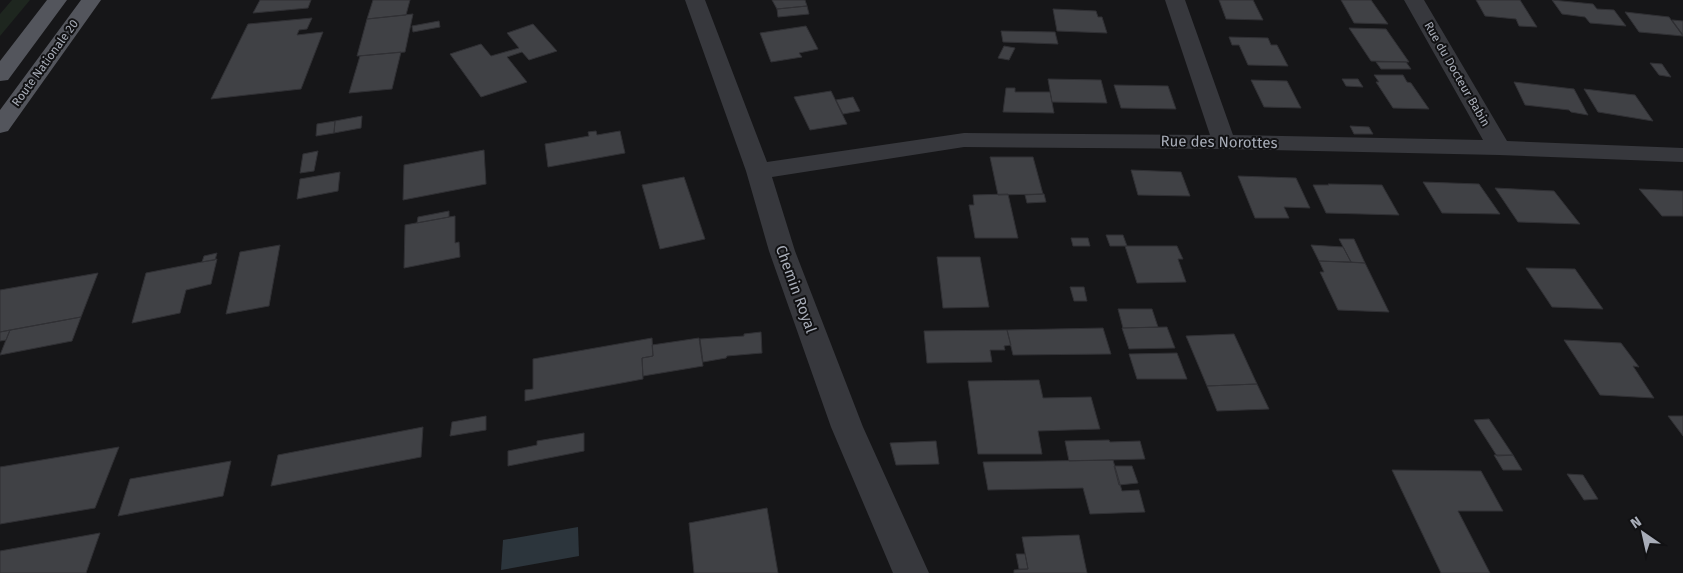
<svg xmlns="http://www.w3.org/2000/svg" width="1683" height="573" viewBox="0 0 1683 573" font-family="'Fira Sans',sans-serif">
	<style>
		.green { fill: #1e261f }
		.water { fill: #2c353c }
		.building { fill: #404145; stroke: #303034 }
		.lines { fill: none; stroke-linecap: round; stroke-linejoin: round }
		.street { fill: #37383d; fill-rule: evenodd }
		.primary { fill: #53555c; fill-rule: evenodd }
		.labels { text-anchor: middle; stroke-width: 4; stroke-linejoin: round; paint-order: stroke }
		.far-street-label { font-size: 12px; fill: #a8adb8; stroke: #111113 }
		.street-label { font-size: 15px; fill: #a8adb8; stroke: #111113 }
	</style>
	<rect width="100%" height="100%" fill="#161618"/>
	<!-- green -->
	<path class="green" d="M12 0H30L0 36V14Z"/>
	<!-- water -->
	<path class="water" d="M578 527 579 556 501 570 503 540Z"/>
	<!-- building -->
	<path class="building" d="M260 0H311L308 8 253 13Z
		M373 0H410L406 15 367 19Z
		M772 0H805L807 6 777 9Z
		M1219 0H1253L1263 20 1226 19Z
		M1341 0H1371L1388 24 1354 23Z
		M1476 0H1520L1537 27 1519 26 1516 19 1485 16Z
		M1552 0 1593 4 1597 9 1614 10 1626 26 1590 23 1585 17 1562 14Z
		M807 6 809 14 778 17 777 9Z
		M1053 9 1096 11 1098 17H1102L1107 33 1057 31Z
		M1625 12 1669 17 1683 36 1639 32Z
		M413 14 405 52 357 56 367 19Z
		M312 18 307 29 299 30 297 35 323 32 301 89 211 99 248 24Z
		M1672 20 1683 21V35Z
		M439 21 440 27 413 32 412 26Z
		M533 24 557 51 529 60 522 52 507 57 527 82 481 97 450 54 481 44 491 56 519 48 507 33Z
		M806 26 818 49 799 53 802 57 771 62 760 33Z
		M1349 28 1386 29 1409 62 1371 61Z
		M1001 31 1055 32 1058 44 1003 42Z
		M1229 37 1268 38 1271 45H1277L1288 66 1248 65 1239 45H1232Z
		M1004 46 1015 48 1009 60 998 58Z
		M401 52 392 89 349 93 360 56Z
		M1376 62H1406L1411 69H1381Z
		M1650 63 1662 64 1671 77 1659 75Z
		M1374 75H1403L1407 82 1411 83 1429 109 1393 108 1376 82H1379Z
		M1048 79 1101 80 1107 103 1052 102Z
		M1342 79H1358L1363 87 1346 86Z
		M1251 80 1287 81 1301 108 1264 107Z
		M1514 82 1574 89 1588 115 1571 112 1569 110 1525 105Z
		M1114 85 1168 86 1176 109 1121 108Z
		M1006 88H1015V92H1050L1054 113 1003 112Z
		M1584 89 1635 95 1653 121 1598 112Z
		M831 91 847 124 810 130 794 97Z
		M853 97 860 111 843 114 836 100Z
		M362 116 361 128 334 133 335 121Z
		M335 121 334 133 316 136 317 124Z
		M1350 126 1369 127 1373 134H1354Z
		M596 131 597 135 620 131 625 153 548 167 545 144 589 136 588 132Z
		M484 150 486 184 403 200 404 165Z
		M318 151 314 171 300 173 303 154Z
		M990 157H1033L1043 194 998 195Z
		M1131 170 1181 172 1190 196 1138 195Z
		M340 172 338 191 297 199 300 179Z
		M1238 176 1296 178 1310 208 1284 207 1289 218H1255Z
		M684 177 705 239 660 249 642 185Z
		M1423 182 1479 184 1500 214 1442 213Z
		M1328 184 1382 185 1399 215 1326 213 1313 185H1329Z
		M1495 188 1554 191 1580 224 1518 222Z
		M1639 189 1683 191V216H1662Z
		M1008 194 1018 238H975L969 205H974L973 195Z
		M1043 194H1044L1046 202 1027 203 1025 195Z
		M449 211V217L417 223 418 217Z
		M455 216V243L459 242 460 257 404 268 405 225Z
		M1106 235H1123L1127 246H1110Z
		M1071 238H1088L1090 246H1073Z
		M1339 239H1354L1365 263 1351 262Z
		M280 245 269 306 226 314 240 252Z
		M1311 245 1343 247 1351 262 1319 261Z
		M1125 246H1177L1183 259H1178L1186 282 1137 283Z
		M217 253 215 260 202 262 204 256Z
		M937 257H980L989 307 943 308Z
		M217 259 211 284 186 290 180 313 132 323 146 273Z
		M1319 261 1365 263 1389 312 1338 310 1320 272H1324Z
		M1526 268 1575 269 1603 309 1552 307Z
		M98 273 81 317 0 332V290Z
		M1070 287H1084L1087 301H1074Z
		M1118 309H1152L1158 327 1123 328Z
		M81 317 72 341 0 355 10 330Z
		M1167 327 1175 348 1129 349 1122 328Z
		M1103 328 1111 354 1013 355 1007 330Z
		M10 330 6 340 0 341V332Z
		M1007 330 1011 345 1004 346 1005 350H990L992 362 927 363 924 331Z
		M761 332 762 353 727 356 726 358 703 362 700 339 744 336V334Z
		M1234 334 1257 384 1207 386 1186 336Z
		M652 338 653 356 642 358 643 379 525 401V390L533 389V359Z
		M699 338 703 366 643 376 642 358 653 356 652 345Z
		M1564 340 1621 343 1639 367 1633 366 1654 398 1600 395Z
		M1177 353 1187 379H1137L1129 354Z
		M1039 380 1043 398 1091 397 1100 429 1038 431 1042 454H978L968 381Z
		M1257 384 1269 409 1217 411 1207 386Z
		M486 416V430L450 436 452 422Z
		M1668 416H1683V436Z
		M1489 419 1513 455 1497 456 1474 420Z
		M423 427 421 457 271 486 278 455Z
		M584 433V451L508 466V451L537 445V441Z
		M1109 440 1110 442 1140 441 1145 459 1069 461 1065 441Z
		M936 441 939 464 896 465 890 443Z
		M119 447 95 508 0 524V467Z
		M1494 455H1513L1522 470H1503Z
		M1113 460 1122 491 1139 490 1145 512 1090 514 1083 488 988 490 983 462Z
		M231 461 223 496 118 516 130 479Z
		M1114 466H1132L1138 483 1119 485Z
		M1392 470 1481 471 1503 511H1458L1490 573H1441Z
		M1567 474 1583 475 1598 499 1584 500Z
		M767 508 778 573H694L689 523Z
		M100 533 86 573H0V551Z
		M1079 535 1087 573H1014V570L1028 569 1022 537Z
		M1016 554H1025L1028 569H1019Z"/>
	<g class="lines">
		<!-- street -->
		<path class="street" d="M685 0H705L767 162 964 133 1210 135 1165 0H1185L1233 135 1483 140 1404 0H1424L1507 141 1683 148V162L1499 155 1224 149 964 147 772 177 795 251 863 427 929 573H893L831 427 769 251 746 171Z"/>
		<!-- primary -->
		<path class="primary" d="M47 0H67L8 80 0 81V61Z
			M81 0H101L8 131 0 133V110Z"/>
	</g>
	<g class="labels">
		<!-- far-street labels -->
		<g class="far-street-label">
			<text transform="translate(45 63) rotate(-54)" y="4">Route Nationale 20</text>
			<text transform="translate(1457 74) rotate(60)" y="4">Rue du Docteur Babin</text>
		</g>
		<!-- street labels -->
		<g class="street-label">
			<text transform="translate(1219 142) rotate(1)" y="5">Rue des Norottes</text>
			<text transform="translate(796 289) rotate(70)" y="5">Chemin Royal</text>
		</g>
	</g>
	<!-- north arrow -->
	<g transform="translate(1643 533) rotate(326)" stroke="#111113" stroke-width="4" paint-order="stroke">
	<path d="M0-4L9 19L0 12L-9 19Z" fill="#a8adb8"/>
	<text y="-8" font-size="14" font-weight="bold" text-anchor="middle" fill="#a8adb8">N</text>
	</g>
</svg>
